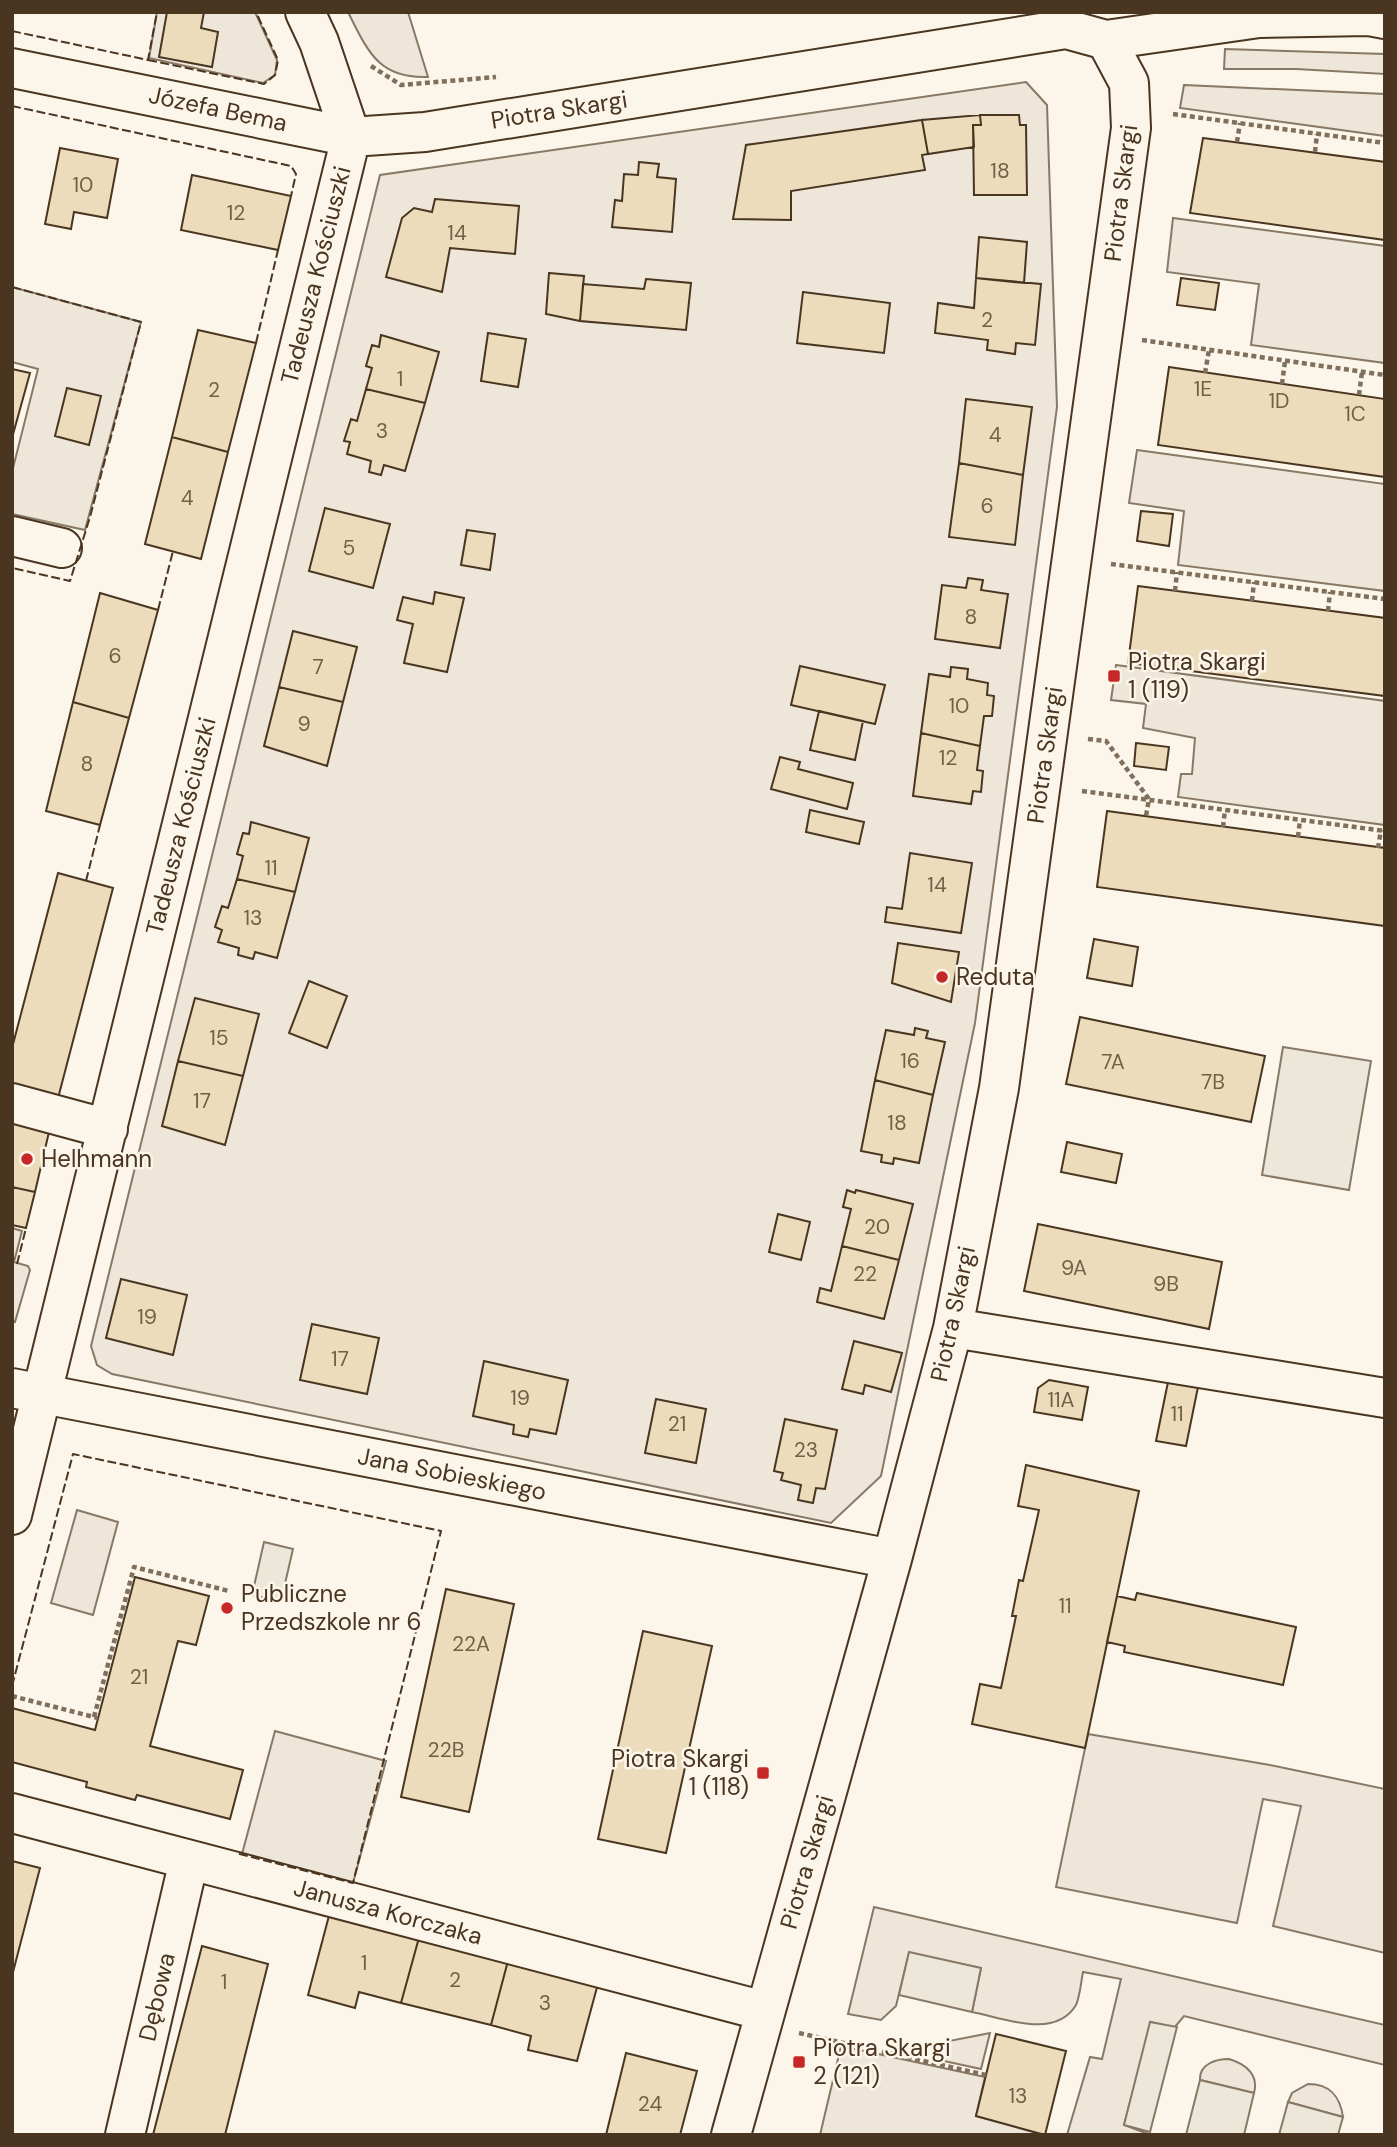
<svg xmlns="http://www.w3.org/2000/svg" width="1397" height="2147" viewBox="0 0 1397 2147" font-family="'DM Sans',sans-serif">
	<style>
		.green { fill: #ede6d9; stroke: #887966; stroke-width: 2 }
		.parking { fill: #ede7d9; stroke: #887966; stroke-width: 2 }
		.building { fill: #ecdcbc; stroke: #4a3520; stroke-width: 2 }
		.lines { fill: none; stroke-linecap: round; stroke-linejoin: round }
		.minor-casing { stroke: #4a3520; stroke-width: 42 }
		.path { stroke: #7f6f5c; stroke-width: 4.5; stroke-dasharray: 5 3.5; stroke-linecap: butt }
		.minor { stroke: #fbf6e9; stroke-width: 38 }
		.fence { stroke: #4a3520; stroke-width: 2; stroke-dasharray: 9 3.5; stroke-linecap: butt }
		.poi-dot { fill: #c62828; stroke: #fbf6e9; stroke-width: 2.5 }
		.labels { text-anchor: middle; stroke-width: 5; stroke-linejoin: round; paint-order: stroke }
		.number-label { font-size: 21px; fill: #725f47 }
		.street-label { font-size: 24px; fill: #4a3520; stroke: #fbf6e9 }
		.poi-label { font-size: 24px; fill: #4a3520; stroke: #fbf6e9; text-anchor: start }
	</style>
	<rect width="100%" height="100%" fill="#fbf6e9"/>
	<!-- green -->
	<path class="green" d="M157 12H255L277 60 275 75 263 83 149 58Z
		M348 12H408L428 77C379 79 368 52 348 12Z
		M1225 49 1385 54V74L1296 69H1224Z
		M1026 82 1047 105 1057 407 975 1023 881 1476 831 1523 112 1374 97 1365 91 1346 380 175Z
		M1184 85 1385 94V136L1180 108Z
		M1173 218 1385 246V363L1251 345 1259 284 1167 272Z
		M12 287 141 322 85 530 12 514V472L38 369 12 362Z
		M1137 450 1385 484V591L1178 565 1184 511 1129 503Z
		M1116 665 1385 701V825L1178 797 1181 774H1192L1195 738 1143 728 1146 704 1111 700Z
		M12 1228 22 1231 14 1262 28 1266 30 1270 15 1322 12 1321Z
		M77 1510 118 1522 93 1615 51 1603Z
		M275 1731 386 1761 353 1883 242 1854Z
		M1088 1734 1270 1765 1385 1789V1953L1273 1926 1301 1806 1263 1799 1237 1923 1056 1887Z
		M874 1907 1385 2025V2065L1184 2016 1174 2028 1151 2022 1124 2125 1151 2135H1067L1090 2057 1102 2059 1121 1979 1083 1972C1081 1982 1080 1996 1076 2005 1055 2040 1003 2018 972 2012L981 1968 909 1953 896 2006 881 2020 848 2014Z
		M990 2033 981 2069 944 2061 949 2041Z
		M841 2046 985 2077 976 2116 1044 2135H820Z
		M1229 2059C1246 2064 1259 2075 1254 2093L1200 2080C1199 2064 1216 2059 1229 2059Z
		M1308 2084C1330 2084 1340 2096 1343 2117L1288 2102 1292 2093Z"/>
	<!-- parking -->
	<path class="parking" d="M1283 1047 1371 1061 1349 1190 1262 1175Z
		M264 1542 293 1549 281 1601 252 1595Z
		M909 1952 981 1968 972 2012 899 1995Z
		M1150 2022 1177 2027 1150 2132 1124 2125Z
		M1200 2080 1254 2093 1244 2135H1186Z
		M1288 2102 1343 2117 1338 2135H1279Z"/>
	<!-- building -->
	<path class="building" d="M167 12H204L201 28 218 32 212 67 159 57Z
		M980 115H1019L1020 125H1026L1027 195H974L973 125H981Z
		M980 115 981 125H973L974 147 928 154 922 120Z
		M922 120 928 154 922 155 925 170 791 191V220L733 219 746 145Z
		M1203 138 1385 162V240L1190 213Z
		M60 148 118 159 107 218 74 212 71 229 45 224Z
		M639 162 659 164 657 177 676 179 672 232 612 227 615 200 622 201 624 174 638 175Z
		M192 175 291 196 278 250 181 230Z
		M435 199 519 206 515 254 450 248 442 292 386 277 402 218 414 208 432 212Z
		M979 237 1027 242 1024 283 976 278Z
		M549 273 584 276 580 321 546 314Z
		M976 278 1041 284 1035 345 1016 343 1015 354 987 350 988 340 935 333 938 303 974 308Z
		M1181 278 1219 283 1215 310 1177 305Z
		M646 279 691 283 686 330 580 321 583 284 644 289Z
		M803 292 890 303 884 353 797 343Z
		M198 330 256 343 228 452 172 437Z
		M488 333 526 339 518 387 481 381Z
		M381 335 439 352 425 403 366 389 372 368 366 366 372 345 379 347Z
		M1169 367 1385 399V477L1158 445Z
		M12 369 30 373 12 438Z
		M67 388 101 396 89 445 55 436Z
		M366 389 425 403 405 471 384 465 381 475 369 472 371 461 347 454 350 442 344 441 351 419 357 421Z
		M966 399 1032 407 1023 475 959 463Z
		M172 437 228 452 201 559 145 544Z
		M959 463 1023 475 1015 545 949 537Z
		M325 508 390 524 373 588 309 571Z
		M1141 511 1173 514 1169 546 1137 541Z
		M467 530 495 534 490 570 461 565Z
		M968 578 983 580 981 590 1008 594 1000 648 935 639 942 585 966 588Z
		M1138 586 1385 618V696L1128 663Z
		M435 592 464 598 447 672 404 663 413 624 397 620 403 597 433 604Z
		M100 593 158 610 129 718 73 702Z
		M293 631 357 647 343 702 279 687Z
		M800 666 885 685 875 724 791 705Z
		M951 667 968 669 967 679 988 683 987 695 994 696 992 716H984L980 746 921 733 929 674 950 677Z
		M279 687 343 702 327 766 264 746Z
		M73 702 129 718 100 825 46 811Z
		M819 711 863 721 855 760 810 750Z
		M921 733 980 746 977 770 983 771 981 792 973 791 971 804 913 796Z
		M1136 743 1169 747 1166 770 1134 766Z
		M780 757 800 762 798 769 853 783 847 809 771 789Z
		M810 810 864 822 859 844 806 832Z
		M1107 811 1385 848V926L1097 887Z
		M251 822 309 838 295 892 237 879 243 856 237 854 243 833 249 834Z
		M910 853 972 863 961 933 885 922 887 907 902 909Z
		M58 873 113 888 57 1102 12 1092V1048Z
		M237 879 295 892 277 958 255 952 253 959 238 955 239 948 218 942 222 930 215 927 222 906 228 908Z
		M1094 939 1138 947 1132 986 1087 978Z
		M898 943 959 952 951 1002 892 983Z
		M309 981 347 996 327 1048 289 1033Z
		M195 998 259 1014 243 1076 178 1061Z
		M1080 1017 1265 1056 1251 1122 1066 1084Z
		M915 1028 928 1031 926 1038 945 1042 933 1095 875 1080 886 1030 914 1035Z
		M178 1061 243 1076 225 1145 162 1126Z
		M875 1080 933 1095 919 1163 894 1158 893 1164 881 1162 882 1155 861 1151Z
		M12 1123 49 1132 35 1192 12 1187Z
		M1067 1142 1122 1154 1116 1183 1061 1172Z
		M12 1187 35 1192 26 1228 12 1225Z
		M847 1190 855 1193 856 1190 913 1204 899 1260 842 1246 851 1209 843 1207Z
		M778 1214 810 1222 801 1260 769 1252Z
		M1038 1224 1222 1262 1209 1329 1024 1291Z
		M842 1246 899 1260 884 1319 817 1302 820 1288 831 1291Z
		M121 1279 187 1295 173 1355 106 1338Z
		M312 1324 379 1338 367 1394 300 1380Z
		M854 1341 902 1353 891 1392 865 1385 863 1394 842 1389Z
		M484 1361 568 1380 556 1434 530 1429 528 1437 513 1434 514 1425 473 1416Z
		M1049 1380 1088 1387 1082 1420 1034 1412 1038 1388Z
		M1168 1382 1198 1387 1186 1446 1156 1441Z
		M656 1399 706 1409 696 1463 645 1453Z
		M785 1419 837 1430 825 1489 816 1488 813 1503 798 1500 801 1485 781 1480 783 1473 774 1471Z
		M1026 1465 1139 1491 1085 1748 972 1724 980 1684 1001 1688 1016 1616H1012L1019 1580 1023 1581 1039 1510 1018 1506Z
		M135 1577 209 1596 196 1645 178 1641 150 1746 243 1770 230 1819 137 1795 135 1800 86 1787 87 1782 12 1762V1708L95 1730Z
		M446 1589 514 1604 469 1812 401 1797Z
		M1137 1593 1296 1627 1283 1685 1124 1652 1125 1646 1107 1642 1117 1596 1135 1600Z
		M643 1631 712 1646 666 1853 598 1839Z
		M12 1861 40 1868 12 1976Z
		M330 1912 420 1934 401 2003 359 1992 355 2008 308 1995Z
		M420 1934 509 1957 491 2025 401 2003Z
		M202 1946 268 1964 225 2135H153Z
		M509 1957 599 1980 577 2061 528 2050 531 2036 491 2025Z
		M996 2034 1066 2051 1045 2135 976 2116Z
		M626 2053 697 2071 680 2135H606Z"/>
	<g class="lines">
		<!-- minor casing -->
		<g class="minor-casing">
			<path id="minor" d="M305 12 319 42 351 137
				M12 68 351 137 425 132 1066 29 1106 40 1259 18 1369 16 1385 19
				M12 536 62 548
				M12 1103 108 1129
				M953 1328 1385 1398
				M12 1388 892 1559
				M12 1515 351 137
				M12 1813 764 2011
				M125 2135 189 1860
				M731 2135 892 1559 953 1328 999 1088 1131 128 1129 83 1106 40"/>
		</g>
		<!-- path -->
		<path class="path" d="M371 66 401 85 496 77
			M1173 114 1385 143
			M1237 142 1240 123
			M1315 152 1317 134
			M1142 340 1385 375
			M1205 373 1209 350
			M1282 384 1285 361
			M1359 395 1362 372
			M1111 564 1385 599
			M1175 591 1177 572
			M1252 601 1254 582
			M1328 611 1330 592
			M1088 739 1106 741 1149 799 1146 816
			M1082 791 1385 831
			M1223 827 1225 810
			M1298 837 1300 820
			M1378 848 1381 830
			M12 1696 98 1718
			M94 1717 134 1567 229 1591
			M799 2033 986 2075"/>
		<!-- minor -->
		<use href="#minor" class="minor"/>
		<!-- fence -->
		<path class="fence" d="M12 31 148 60 157 12
			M148 60 264 84 275 75 278 60 256 12
			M12 106 291 166 296 174 291 196
			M12 287 141 322 90 517 70 581 12 568
			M256 343 278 250
			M158 610 173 551
			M86 881 100 825
			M17 1264 26 1228
			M12 1686 73 1454 441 1531 353 1883 236 1853"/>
	</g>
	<!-- markers -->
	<g class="poi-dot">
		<rect x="1107" y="669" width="14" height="14" rx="3.5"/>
		<circle cx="942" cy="977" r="7"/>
		<circle cx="27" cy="1159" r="7"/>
		<circle cx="227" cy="1608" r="7"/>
		<rect x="756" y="1766" width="14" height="14" rx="3.5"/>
		<rect x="792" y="2055" width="14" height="14" rx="3.5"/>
	</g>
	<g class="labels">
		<!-- number labels -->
		<g class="number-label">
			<text x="1000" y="178">18</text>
			<text x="83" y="192">10</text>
			<text x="236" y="220">12</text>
			<text x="457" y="240">14</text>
			<text x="987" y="327">2</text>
			<text x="400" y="386">1</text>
			<text x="1203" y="396">1E</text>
			<text x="214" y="397">2</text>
			<text x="1279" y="408">1D</text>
			<text x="1355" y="421">1C</text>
			<text x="382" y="438">3</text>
			<text x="995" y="442">4</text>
			<text x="187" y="505">4</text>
			<text x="987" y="513">6</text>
			<text x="349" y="555">5</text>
			<text x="971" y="624">8</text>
			<text x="115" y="663">6</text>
			<text x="318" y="674">7</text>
			<text x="959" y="713">10</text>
			<text x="304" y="731">9</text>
			<text x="948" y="765">12</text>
			<text x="87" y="771">8</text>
			<text x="271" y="875">11</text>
			<text x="937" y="892">14</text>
			<text x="253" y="925">13</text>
			<text x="219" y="1045">15</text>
			<text x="910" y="1068">16</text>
			<text x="1113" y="1069">7A</text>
			<text x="1213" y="1089">7B</text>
			<text x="202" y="1108">17</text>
			<text x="897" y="1130">18</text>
			<text x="877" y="1234">20</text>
			<text x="1074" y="1275">9A</text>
			<text x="865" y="1281">22</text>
			<text x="1166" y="1291">9B</text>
			<text x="147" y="1324">19</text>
			<text x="340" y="1366">17</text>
			<text x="520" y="1405">19</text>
			<text x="1061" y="1407">11A</text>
			<text x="1177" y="1421">11</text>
			<text x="677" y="1431">21</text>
			<text x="806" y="1457">23</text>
			<text x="1065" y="1613">11</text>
			<text x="471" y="1651">22A</text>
			<text x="139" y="1684">21</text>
			<text x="446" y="1757">22B</text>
			<text x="364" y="1970">1</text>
			<text x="455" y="1987">2</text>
			<text x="224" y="1989">1</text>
			<text x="545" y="2010">3</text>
			<text x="1018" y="2103">13</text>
			<text x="650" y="2111">24</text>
		</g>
		<!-- street labels -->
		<g class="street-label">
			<text transform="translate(218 109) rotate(12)" y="8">Józefa Bema</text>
			<text transform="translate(559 110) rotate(-9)" y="8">Piotra Skargi</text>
			<text transform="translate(1121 193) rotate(-83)" y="8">Piotra Skargi</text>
			<text transform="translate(316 275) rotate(-76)" y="8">Tadeusza Kościuszki</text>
			<text transform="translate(1045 755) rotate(-82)" y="8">Piotra Skargi</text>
			<text transform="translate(181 826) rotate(-76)" y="8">Tadeusza Kościuszki</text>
			<text transform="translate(953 1314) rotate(-78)" y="8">Piotra Skargi</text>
			<text transform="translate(452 1474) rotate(11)" y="8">Jana Sobieskiego</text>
			<text transform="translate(807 1862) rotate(-74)" y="8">Piotra Skargi</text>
			<text transform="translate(388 1912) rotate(15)" y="8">Janusza Korczaka</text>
			<text transform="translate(157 1997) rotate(-77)" y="8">Dębowa</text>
		</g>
		<!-- poi labels -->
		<g class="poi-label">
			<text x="1128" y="670">Piotra Skargi<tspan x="1128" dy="28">1 (119)</tspan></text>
			<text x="956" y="985">Reduta</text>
			<text x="41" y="1167">Helhmann</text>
			<text x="241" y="1602">Publiczne<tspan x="241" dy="28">Przedszkole nr 6</tspan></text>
			<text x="749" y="1767" text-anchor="end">Piotra Skargi<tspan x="749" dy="28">1 (118)</tspan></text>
			<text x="813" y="2056">Piotra Skargi<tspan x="813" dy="28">2 (121)</tspan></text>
		</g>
	</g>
	<!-- border -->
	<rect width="1397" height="2147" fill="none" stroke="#4a3520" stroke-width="28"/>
</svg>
